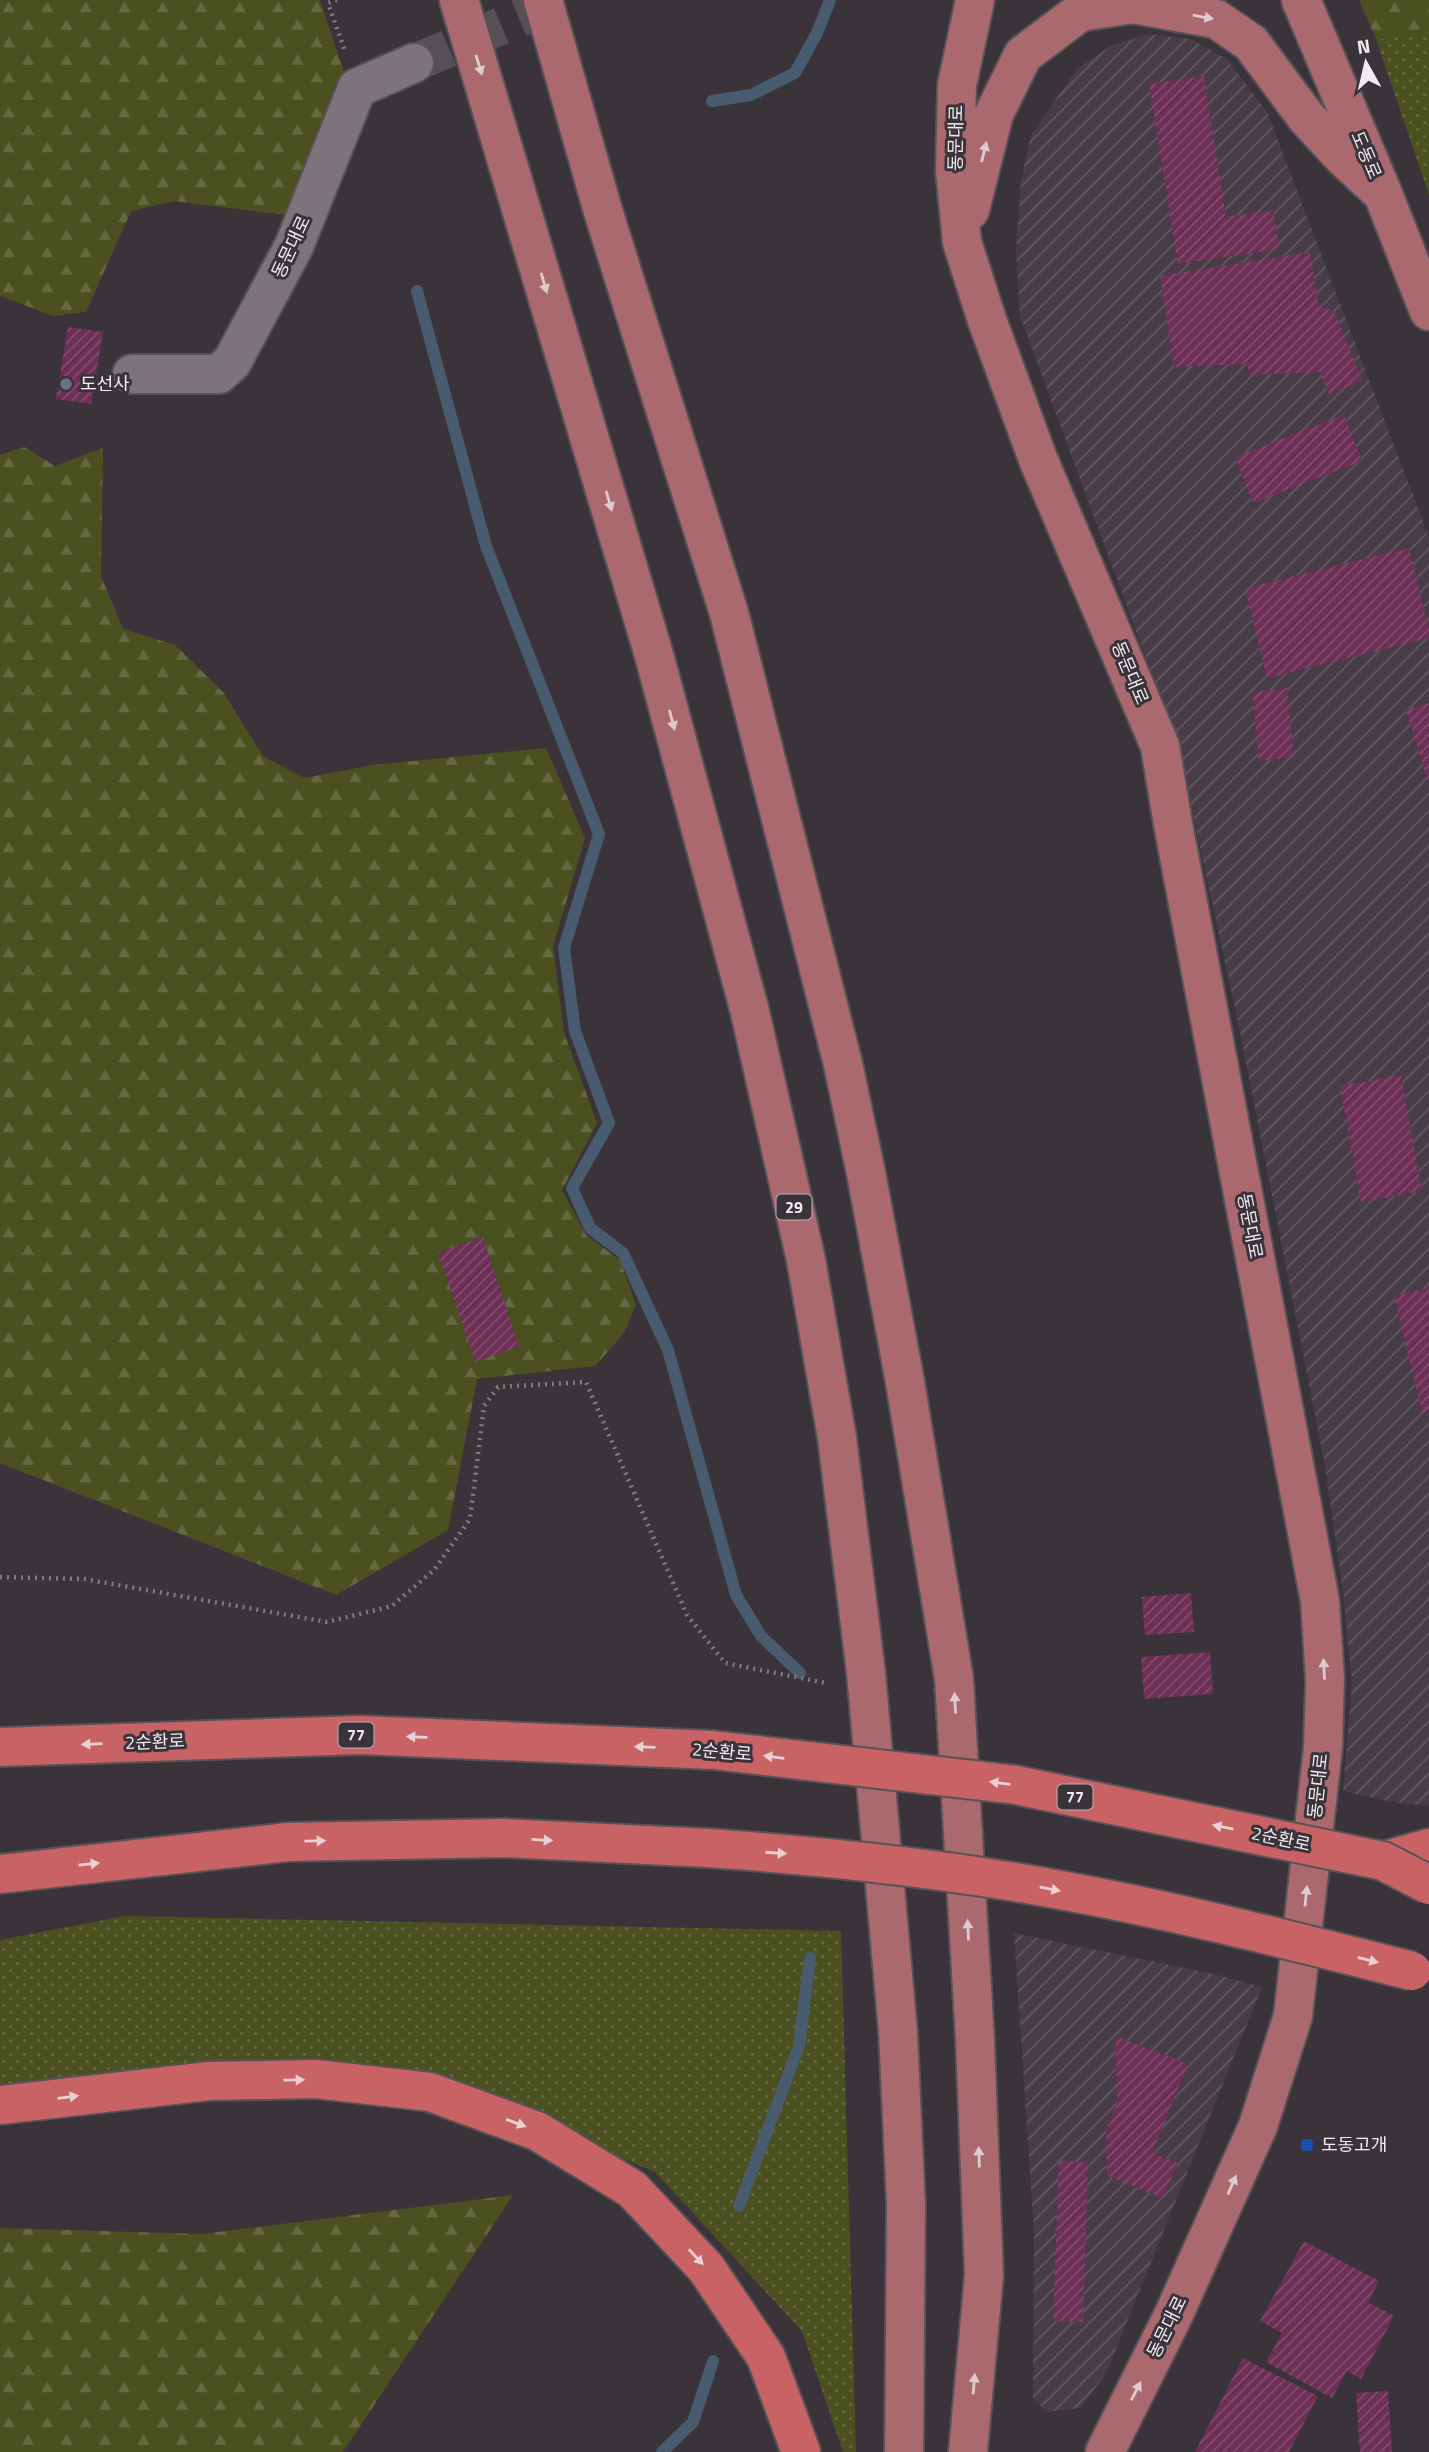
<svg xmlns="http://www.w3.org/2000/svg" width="1429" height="2452" viewBox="0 0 1429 2452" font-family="'Titillium Web','Noto Sans KR',sans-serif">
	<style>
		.industrial { fill: url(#industrial-furrows) }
		.grass { fill: url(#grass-dots) }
		.forest { fill: url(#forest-firs) }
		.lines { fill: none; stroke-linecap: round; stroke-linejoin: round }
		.stream { stroke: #495b6e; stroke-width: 12 }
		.building { fill: url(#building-hatch) }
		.minor-tunnel { stroke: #564f55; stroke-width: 38; stroke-dasharray: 38 19; stroke-linecap: butt }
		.minor-casing { stroke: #585157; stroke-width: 42 }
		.major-casing { stroke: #585157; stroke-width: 42 }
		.highway-casing { stroke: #585157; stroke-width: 42 }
		.path { stroke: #827b82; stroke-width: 4.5; stroke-dasharray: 2 5; stroke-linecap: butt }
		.minor { stroke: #7c737b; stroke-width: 38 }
		.major { stroke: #aa696e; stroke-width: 38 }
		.highway { stroke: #c96265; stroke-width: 38 }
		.highway-bridge-casing { stroke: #585157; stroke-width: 42; stroke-linecap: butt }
		.highway-bridge { stroke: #c96265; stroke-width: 38 }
		.oneway { fill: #decad0 }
		.oneway2 { fill: #e8d0d4 }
		.worship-dot { fill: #6b7280; stroke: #3b333a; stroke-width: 2.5 }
		.transit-dot { fill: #1a4fb4; stroke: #3b333a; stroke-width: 2.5 }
		.labels { text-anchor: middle; stroke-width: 6; stroke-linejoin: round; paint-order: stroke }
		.shield { fill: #3b333a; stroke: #bab4b9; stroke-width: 2 }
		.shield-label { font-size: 16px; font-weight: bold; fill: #f0ebf0 }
		.street-label { font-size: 18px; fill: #f0ebf0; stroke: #3b333a }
		.poi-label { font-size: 18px; fill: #f0ebf0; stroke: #3b333a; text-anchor: start }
	</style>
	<defs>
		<pattern id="industrial-furrows" width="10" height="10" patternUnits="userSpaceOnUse" patternTransform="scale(1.75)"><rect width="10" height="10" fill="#483c47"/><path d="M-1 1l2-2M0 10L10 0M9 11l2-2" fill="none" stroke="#635862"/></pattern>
		<pattern id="grass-dots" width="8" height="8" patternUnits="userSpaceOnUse" patternTransform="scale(1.75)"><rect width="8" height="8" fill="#4b5020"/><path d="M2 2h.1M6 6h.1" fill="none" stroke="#656941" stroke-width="1.8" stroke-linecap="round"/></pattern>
		<pattern id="forest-firs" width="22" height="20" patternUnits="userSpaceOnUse" patternTransform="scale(1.75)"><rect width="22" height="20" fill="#4b5020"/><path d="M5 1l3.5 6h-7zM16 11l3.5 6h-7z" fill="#656941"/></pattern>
		<pattern id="building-hatch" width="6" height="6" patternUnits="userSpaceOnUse" patternTransform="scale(1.75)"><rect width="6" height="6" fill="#6d2f55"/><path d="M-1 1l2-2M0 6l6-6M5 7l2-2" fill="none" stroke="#824d6e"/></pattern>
	</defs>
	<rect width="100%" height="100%" fill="#3b333a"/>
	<!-- industrial -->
	<path class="industrial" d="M1149 34 1191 39 1227 59 1267 112 1429 537V1806L1391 1802 1343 1791 1352 1682 1343 1592 1325 1466 1239 1027 1178 745 1020 316 1016 251 1021 180 1031 135 1077 69 1112 45Z
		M1014 1933 1214 1974 1262 1987 1106 2374 1080 2408 1047 2412 1033 2398 1034 2232Z"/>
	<!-- grass -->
	<path class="grass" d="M1429 35V195L1376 39Z
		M125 1916 841 1931 856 2452H843L802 2331 655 2172 441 2084 0 2089V1940Z"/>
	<!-- forest -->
	<path class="forest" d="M0 0H320L349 87 293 216 174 201 131 211 86 312 53 316 0 296Z
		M1359 0H1429V35L1376 39Z
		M24 447 55 466 103 448 101 576 123 629 175 645 223 692 263 756 304 778 372 765 546 748 585 838 553 946 564 1033 597 1123 562 1190 586 1235 620 1260 636 1305 624 1333 595 1366 477 1379 448 1530 336 1595 0 1463V455Z
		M513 2195 343 2452H0V2228L201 2234Z"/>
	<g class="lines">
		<!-- stream -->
		<path class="stream" d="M712 101 751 95 795 73 817 33 830 0
			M417 291 486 546 599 834 564 948 575 1031 609 1123 572 1188 590 1228 623 1253 668 1350 736 1595 761 1636 800 1673
			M739 2206 799 2046 810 1958
			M662 2452 693 2422 713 2361"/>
	</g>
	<!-- building -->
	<path class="building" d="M1204 76 1226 217 1273 210 1279 249 1178 264 1149 84Z
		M1310 252 1319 307 1332 310 1338 320 1362 381 1329 394 1320 372 1249 375 1248 364 1174 367 1160 276Z
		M68 327 103 332 91 404 56 399Z
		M1344 415 1362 461 1253 503 1235 457Z
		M1409 548 1429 630V638L1267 678 1245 588Z
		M1287 688 1294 757 1259 761 1252 692Z
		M1429 703V782H1428L1406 710Z
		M1401 1075 1422 1191 1361 1202 1340 1086Z
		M483 1237 519 1347 475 1362 438 1252Z
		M1429 1288V1411L1422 1413 1394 1296Z
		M1191 1593 1194 1632 1145 1635 1142 1597Z
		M1210 1652 1213 1694 1144 1699 1141 1657Z
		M1115 2036 1188 2064 1152 2153 1178 2163 1163 2198 1107 2176 1106 2131 1117 2103Z
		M1059 2161 1088 2162 1083 2322 1053 2321Z
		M1304 2241 1379 2281 1368 2302 1394 2316 1361 2379 1347 2371 1332 2398 1266 2362 1282 2333 1260 2321Z
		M1243 2358 1318 2396 1289 2452H1195Z
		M1388 2391 1392 2452H1360L1356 2393Z"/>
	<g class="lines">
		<!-- minor-tunnel -->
		<path class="minor-tunnel" d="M414 63 562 0"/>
		<!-- minor casing -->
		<g class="minor-casing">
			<path id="minor" d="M132 374H219L232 362 294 246 357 88 414 63"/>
		</g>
		<!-- major casing -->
		<g class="major-casing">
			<path id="major" d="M459 0 654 655 750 1012 806 1260 837 1438 866 1673 898 2032 906 2205 904 2452
				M543 0 603 211 729 613 843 1064 866 1173 905 1382 954 1679 975 2040 984 2275 968 2452
				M975 0 957 85 955 171 962 242 987 320 1038 459 1160 746 1173 824 1320 1601 1325 1680 1323 1747 1293 2016 1258 2126 1173 2316 1105 2452
				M1301 0 1383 194 1429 311
				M970 210 994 114 1023 55 1080 12 1133 4 1216 19 1251 43 1306 117 1343 157 1383 194"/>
		</g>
		<!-- highway casing -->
		<g class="highway-casing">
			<path id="highway" d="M0 1747 360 1735 713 1750
				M1383 1861 1429 1848
				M0 1874 288 1842 504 1838 708 1848
				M0 2105 209 2081 316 2079 430 2092 537 2131 632 2189 706 2268 766 2357 801 2452"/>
		</g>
		<!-- path -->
		<path class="path" d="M337 0 328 3 345 51
			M0 1577 84 1579 327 1622 392 1606 434 1570 470 1519 484 1406 498 1387 586 1382 687 1615 725 1663 826 1683"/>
		<!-- minor -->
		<use href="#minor" class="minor"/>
		<!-- major -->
		<use href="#major" class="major"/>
		<!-- highway -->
		<use href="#highway" class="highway"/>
		<!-- highway-bridge casing -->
		<g class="highway-bridge-casing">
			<path id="highway-bridge" d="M713 1750 1016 1785 1383 1861 1429 1885
				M708 1848C808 1855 909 1865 1008 1881 1144 1903 1278 1937 1412 1971"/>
		</g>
		<!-- highway-bridge -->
		<use href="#highway-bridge" class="highway-bridge"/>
	</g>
	<!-- one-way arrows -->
	<defs><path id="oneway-solid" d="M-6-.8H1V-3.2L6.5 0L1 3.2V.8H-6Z" transform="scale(1.75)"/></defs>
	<g class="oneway">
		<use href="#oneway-solid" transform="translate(1203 17) rotate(10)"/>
		<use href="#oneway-solid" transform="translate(479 65) rotate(73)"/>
		<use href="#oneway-solid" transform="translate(984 152) rotate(-76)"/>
		<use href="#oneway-solid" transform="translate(544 283) rotate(74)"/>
		<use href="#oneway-solid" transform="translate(609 501) rotate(74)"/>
		<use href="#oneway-solid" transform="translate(672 720) rotate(75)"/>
		<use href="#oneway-solid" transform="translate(1324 1669) rotate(-93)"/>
		<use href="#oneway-solid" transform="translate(955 1703) rotate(-93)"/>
		<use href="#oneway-solid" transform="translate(1306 1896) rotate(-84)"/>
		<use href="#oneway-solid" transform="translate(968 1930) rotate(-93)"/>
		<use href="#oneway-solid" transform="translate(979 2157) rotate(-92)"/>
		<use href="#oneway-solid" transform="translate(1232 2185) rotate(-66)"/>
		<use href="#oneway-solid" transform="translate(974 2384) rotate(-85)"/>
		<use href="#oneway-solid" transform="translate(1136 2391) rotate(-63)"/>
	</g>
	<g class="oneway2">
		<use href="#oneway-solid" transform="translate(417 1737) rotate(-178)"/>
		<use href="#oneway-solid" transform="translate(92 1744) rotate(178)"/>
		<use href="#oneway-solid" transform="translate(645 1747) rotate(-178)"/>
		<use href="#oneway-solid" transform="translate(774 1757) rotate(-173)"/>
		<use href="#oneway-solid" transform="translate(1000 1783) rotate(-173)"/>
		<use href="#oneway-solid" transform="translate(1223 1827) rotate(-169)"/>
		<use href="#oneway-solid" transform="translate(542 1840) rotate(3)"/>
		<use href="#oneway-solid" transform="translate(315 1841) rotate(-1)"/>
		<use href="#oneway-solid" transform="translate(776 1853) rotate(4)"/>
		<use href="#oneway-solid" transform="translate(89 1864) rotate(-6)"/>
		<use href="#oneway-solid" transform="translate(1050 1889) rotate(11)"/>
		<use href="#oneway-solid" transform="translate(1368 1960) rotate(14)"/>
		<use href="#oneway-solid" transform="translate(294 2080) rotate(-1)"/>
		<use href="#oneway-solid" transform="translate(68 2097) rotate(-7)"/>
		<use href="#oneway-solid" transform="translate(516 2123) rotate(20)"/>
		<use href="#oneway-solid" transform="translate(696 2257) rotate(47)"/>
	</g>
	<!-- markers -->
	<circle class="worship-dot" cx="66" cy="384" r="7"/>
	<rect class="transit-dot" x="1300" y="2138" width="14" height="14" rx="3.5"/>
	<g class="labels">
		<!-- shield labels -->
		<g class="shield">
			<rect x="776.5" y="1194.5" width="35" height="25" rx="5"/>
			<rect x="338.5" y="1722.5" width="35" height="25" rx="5"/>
			<rect x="1057.5" y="1784.5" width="35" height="25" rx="5"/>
		</g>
		<g class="shield-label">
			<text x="794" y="1213">29</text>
			<text x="356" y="1741">77</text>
			<text x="1075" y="1803">77</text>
		</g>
		<!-- street labels -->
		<g class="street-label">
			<text transform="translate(956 138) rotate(-89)" y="6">동문대로</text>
			<text transform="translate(1366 155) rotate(67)" y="6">도동로</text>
			<text transform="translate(291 247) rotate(-65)" y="6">동문대로</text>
			<text transform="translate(1130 673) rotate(67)" y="6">동문대로</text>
			<text transform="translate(1250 1226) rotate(79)" y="6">동문대로</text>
			<text transform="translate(155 1742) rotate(-2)" y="6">2순환로</text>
			<text transform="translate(722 1752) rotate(5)" y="6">2순환로</text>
			<text transform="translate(1318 1786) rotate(-84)" y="6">동문대로</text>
			<text transform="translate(1281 1839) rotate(12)" y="6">2순환로</text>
			<text transform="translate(1167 2327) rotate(-64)" y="6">동문대로</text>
		</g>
		<!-- poi labels -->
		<g class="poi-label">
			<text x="80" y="390">도선사</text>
			<text x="1321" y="2151">도동고개</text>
		</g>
	</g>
	<!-- north arrow -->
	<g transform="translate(1366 63) rotate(352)" stroke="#3b333a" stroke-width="5" paint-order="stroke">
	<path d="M0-5L12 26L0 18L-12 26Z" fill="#f0ebf0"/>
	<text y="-10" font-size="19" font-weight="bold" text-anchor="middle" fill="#f0ebf0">N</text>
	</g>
</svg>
